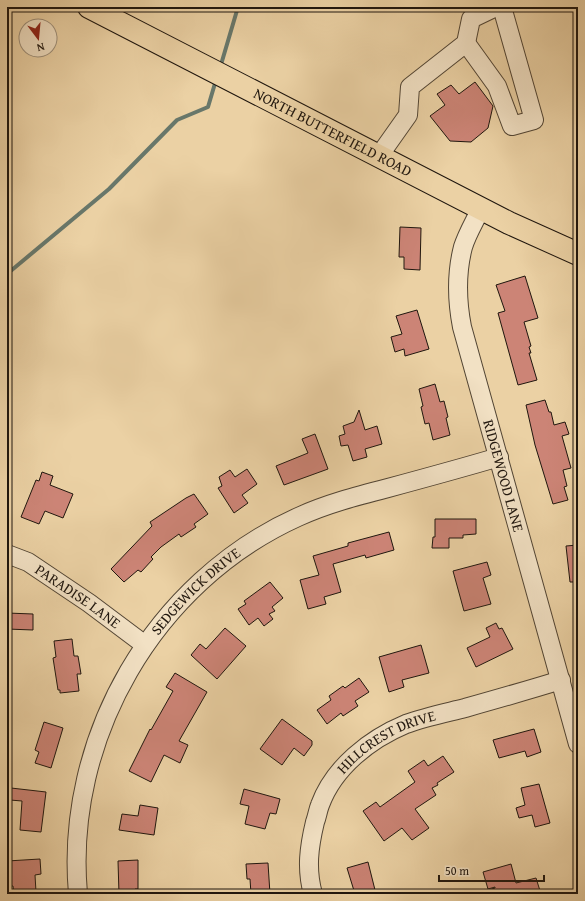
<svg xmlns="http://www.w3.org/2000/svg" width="585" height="901" viewBox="0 0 585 901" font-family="'Gentium Book Plus',serif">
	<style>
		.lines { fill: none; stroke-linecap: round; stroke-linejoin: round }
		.stream { stroke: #68776a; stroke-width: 4 }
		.building { fill: #cc8476; stroke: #1f160e }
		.minor-casing { stroke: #524534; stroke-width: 20 }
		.major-casing { stroke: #1f160e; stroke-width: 24 }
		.minor { stroke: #f2e1c4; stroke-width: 18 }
		.major { stroke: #ebd1a4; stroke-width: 22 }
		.labels { text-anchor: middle; stroke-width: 3; stroke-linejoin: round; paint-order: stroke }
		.street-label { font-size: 15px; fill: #1f160e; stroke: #f2e1c4 }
	</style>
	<rect width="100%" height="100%" fill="#ebd1a4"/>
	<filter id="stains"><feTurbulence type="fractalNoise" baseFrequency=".005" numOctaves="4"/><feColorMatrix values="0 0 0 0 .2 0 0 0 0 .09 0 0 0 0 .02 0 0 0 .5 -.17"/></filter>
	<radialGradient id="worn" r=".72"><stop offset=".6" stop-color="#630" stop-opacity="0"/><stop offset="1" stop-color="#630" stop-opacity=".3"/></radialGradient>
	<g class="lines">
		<!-- stream -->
		<path class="stream" d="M220 68 238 7
			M7 274 109 189 177 120 208 107 216 80"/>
	</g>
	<!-- building -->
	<path class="building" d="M475 82 493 106 488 128 471 142 450 141 430 116 445 105 437 94 451 85 459 94Z
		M400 227 421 228 420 270 404 269V257H399Z
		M525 276 538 318 524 322 531 346 529 347 531 353H529L537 380 518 385 498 313 505 311 496 285Z
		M417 310 429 349 405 356 404 349 395 352 391 337 402 334 396 316Z
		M435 384 440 402 444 401 448 417 446 418 450 435 433 440 429 423 425 424 421 407 423 406 419 389Z
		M545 400 549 412H551L554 425 565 422 569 434 562 436 571 468 563 470 567 486 564 487 568 500 553 504 535 445 526 405Z
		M359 410 365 430 377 426 382 444 365 449 367 457 353 461 348 445 341 446 339 436 345 434 343 426 354 422Z
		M315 434 328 469 284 485 276 466 308 453 302 439Z
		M247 469 257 484 242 495 248 503 234 513 218 488 222 486 219 477 230 470 235 477Z
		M42 472 53 476 50 485 73 494 63 518 45 511 39 524 21 517 36 480 39 481Z
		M194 494 208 514 194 524 196 527 181 537 179 534 161 547 151 557 153 559 141 572 138 570 124 582 111 569 152 526 150 522 186 498Z
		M435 519H476V534L463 535V538H449V548H432L433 537H435Z
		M389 532 394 550 366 558 365 555 333 564 341 592 324 597 326 604 308 609 300 580 319 575 313 556 348 546V543Z
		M578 545V582H570L566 546Z
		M487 562 491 575 483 578 491 604 464 611 453 571Z
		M270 582 283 598 272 607 275 611 269 614 273 619 264 626 258 618 249 625 238 609 246 604 244 601Z
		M7 613 33 614V630L7 629Z
		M496 623 499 629 502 628 513 649 476 667 467 648 490 637 486 628Z
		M225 628 246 646 217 679 191 655 200 644 206 649Z
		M72 639 74 656H78L81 674H77L79 691 60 693V690H58L53 658 56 657 54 641Z
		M421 645 429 673 402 680 404 687 389 692 379 657Z
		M175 673 207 692 179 741 188 745 180 763 164 755 151 782 129 771 150 729 151 730 173 691 166 687Z
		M359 678 369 692 355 701 358 706 343 716 341 713 327 724 317 710 331 700 329 696 343 686 345 688Z
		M282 719 312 741V745L304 756 294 748 282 765 260 749Z
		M44 722 63 728 51 768 35 763 39 752 35 750Z
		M534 729 541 752 527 757 525 751 499 758 493 740Z
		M443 756 454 772 437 783 438 785 432 788 436 795 415 809 429 828 412 840 402 828 384 841 363 811 376 802 380 807 415 782 408 771 424 760 428 766Z
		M539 784 550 823 535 827 532 815 519 818 516 808 525 805 521 788Z
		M11 788 46 792 41 832 20 830 22 801 10 800Z
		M244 789 280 799 276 814 270 813 265 829 245 824 249 806 240 804Z
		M140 805 158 808 154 835 119 830 122 814 138 816Z
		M40 859 41 874 35 875 36 892H32V894H14L13 886H11V880H7V861Z
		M138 860V889H135V894H119L118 861Z
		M368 862 376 894H355L347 868Z
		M268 863 270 894H251L250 879H247L246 864Z
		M511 864 516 883 536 878 541 894H489L488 890 495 888V887L488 889 483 872Z"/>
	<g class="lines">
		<!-- minor casing -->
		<g class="minor-casing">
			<g id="minor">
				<path d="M466 43 497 86 512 126 534 120 502 7"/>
				<path d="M379 156 408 115 410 87 466 43 471 19 496 7"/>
				<path id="s1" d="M481 208C475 221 467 234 463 247 456 274 457 301 462 327L578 744"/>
				<path id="s2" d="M7 554 28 562 89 603 145 645"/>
				<path id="s3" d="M78 894C64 738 154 582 298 517 326 504 357 496 388 488 425 478 462 468 499 457"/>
				<path id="s4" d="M313 894C306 869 309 847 315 822 317 817 318 810 320 805 334 767 370 739 406 724 425 717 445 713 465 708 497 699 529 690 561 680"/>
			</g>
		</g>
		<!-- major casing -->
		<g class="major-casing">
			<g id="major">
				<path id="s5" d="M89 7 509 223 578 254"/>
			</g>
		</g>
		<!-- minor -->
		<use href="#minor" class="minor"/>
		<!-- major -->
		<use href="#major" class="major"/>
	</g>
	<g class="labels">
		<!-- street labels -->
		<g class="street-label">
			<text dy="5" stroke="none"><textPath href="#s5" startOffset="274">NORTH BUTTERFIELD ROAD</textPath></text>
			<text dy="5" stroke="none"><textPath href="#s1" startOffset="278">RIDGEWOOD LANE</textPath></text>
			<text dy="5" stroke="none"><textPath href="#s3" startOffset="337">SEDGEWICK DRIVE</textPath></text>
			<text dy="5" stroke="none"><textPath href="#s2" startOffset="83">PARADISE LANE</textPath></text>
			<text dy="5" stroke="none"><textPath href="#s4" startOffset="186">HILLCREST DRIVE</textPath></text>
		</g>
	</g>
	<!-- margin -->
	<rect width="585" height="901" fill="none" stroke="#ebd1a4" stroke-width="24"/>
	<rect x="8" y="8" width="569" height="885" fill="none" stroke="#1f160e" stroke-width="2"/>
	<rect x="12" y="12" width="561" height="877" fill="none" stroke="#1f160e"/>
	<!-- north arrow -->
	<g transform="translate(38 38) rotate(164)"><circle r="19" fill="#f2e1c4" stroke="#9e907b"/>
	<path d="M0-3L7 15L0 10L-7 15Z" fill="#8f2418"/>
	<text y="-6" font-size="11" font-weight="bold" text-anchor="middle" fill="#1f160e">N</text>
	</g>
	<!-- scale -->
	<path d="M439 875v6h105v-6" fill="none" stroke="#1f160e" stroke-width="2"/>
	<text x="445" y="875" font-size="12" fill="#1f160e" stroke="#f2e1c4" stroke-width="3" paint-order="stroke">50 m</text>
	<rect width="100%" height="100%" filter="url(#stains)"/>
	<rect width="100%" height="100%" fill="url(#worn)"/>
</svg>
